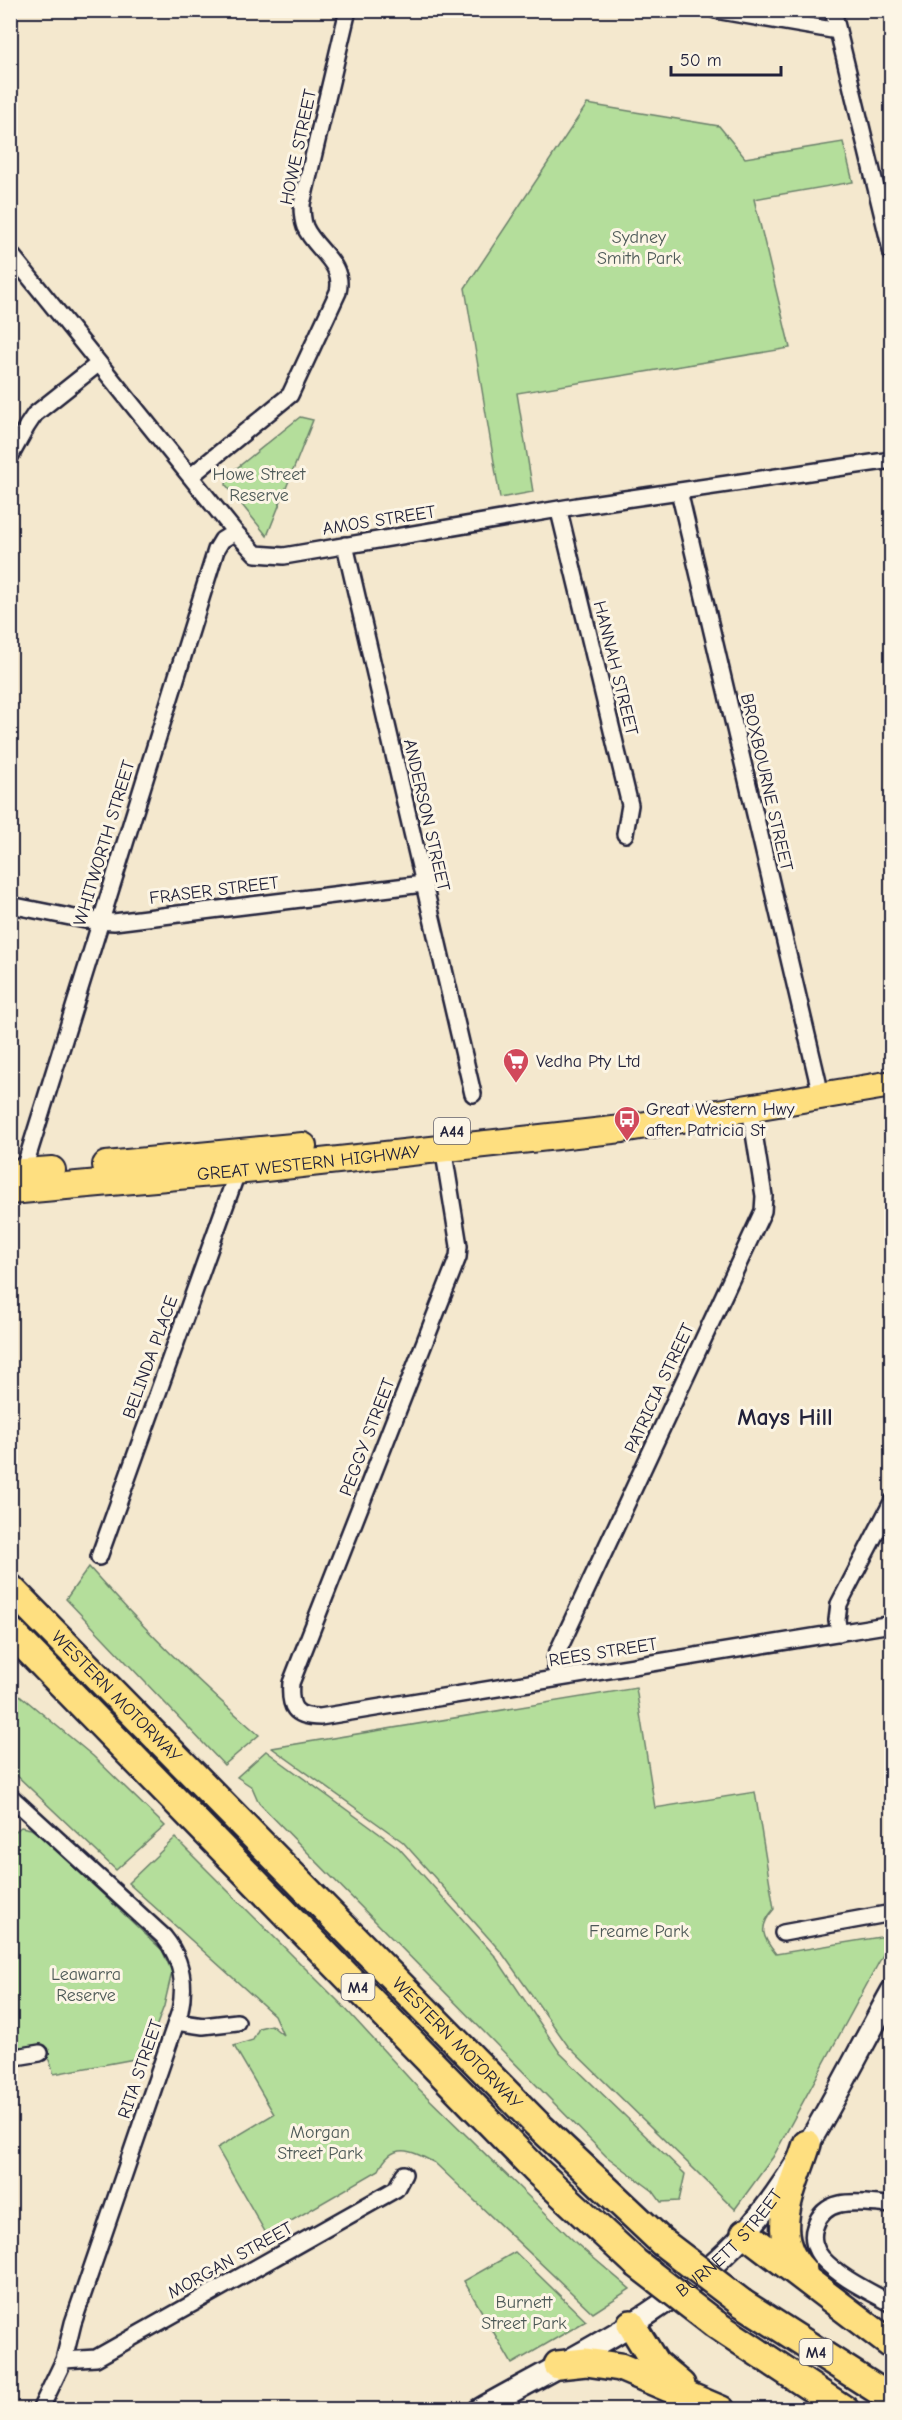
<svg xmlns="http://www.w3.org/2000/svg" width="902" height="2420" viewBox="0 0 902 2420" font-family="'Comic Neue',sans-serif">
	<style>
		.green { fill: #b4de9b; stroke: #6b806b; stroke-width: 1.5 }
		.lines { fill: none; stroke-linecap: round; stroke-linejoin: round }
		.minor-casing { stroke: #22223b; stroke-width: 20 }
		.secondary-casing { stroke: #22223b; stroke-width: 26 }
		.trunk-casing { stroke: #22223b; stroke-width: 30 }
		.motorway-casing { stroke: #22223b; stroke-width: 32 }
		.minor { stroke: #fcf5e5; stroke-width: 15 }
		.secondary { stroke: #fcf5e5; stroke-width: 21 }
		.trunk { stroke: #fedf80; stroke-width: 26 }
		.motorway { stroke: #fedf80; stroke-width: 27 }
		.motorway-bridge-casing { stroke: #22223b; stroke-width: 32; stroke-linecap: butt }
		.motorway-bridge { stroke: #fedf80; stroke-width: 27 }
		.labels { text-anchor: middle; stroke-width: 6; stroke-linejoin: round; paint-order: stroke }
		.shield { fill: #fcf5e5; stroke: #63616e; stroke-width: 1.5 }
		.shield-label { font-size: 16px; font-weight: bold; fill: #22223b }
		.street-label { font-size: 18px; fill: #22223b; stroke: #fcf5e5 }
		.park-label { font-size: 18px; fill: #4e5a58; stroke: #fcf5e5 }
		.poi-label { font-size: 18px; fill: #22223b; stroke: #fcf5e5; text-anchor: start }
		.district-label { font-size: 24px; font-weight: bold; fill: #22223b; stroke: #fcf5e5 }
	</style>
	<rect width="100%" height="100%" fill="#f4e8ce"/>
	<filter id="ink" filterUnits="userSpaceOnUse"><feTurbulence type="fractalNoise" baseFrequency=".0167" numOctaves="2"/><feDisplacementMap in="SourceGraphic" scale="12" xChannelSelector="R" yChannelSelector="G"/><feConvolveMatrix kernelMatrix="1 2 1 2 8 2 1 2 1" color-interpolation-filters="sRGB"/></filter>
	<g filter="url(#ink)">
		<!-- green -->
		<path class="green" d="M587 104 719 126 745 158 843 142 853 182 754 199 790 348 517 393 533 492 500 498 465 288Z
			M300 417 313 420 267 536 226 485 227 476Z
			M89 1567C141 1626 200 1684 259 1735L224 1765 66 1599Z
			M10 1687 93 1756 165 1826 116 1870 11 1770Z
			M636 1688 655 1808 755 1792 774 1909C758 1927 762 1937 776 1954L886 1936 891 1940 773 2157 735 2209 568 2046 502 1953 403 1842 272 1748Z
			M266 1751 399 1848 495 1956 560 2053 685 2174 679 2201 661 2202 653 2191 606 2156 259 1803 252 1787 237 1777Z
			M21 1827 31 1829 42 1837 162 1950 172 1972 164 2006 145 2057 54 2074 45 2049 41 2045 11 2048 10 1838 12 1834Z
			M175 1838 342 2005 418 2088 577 2244 630 2289 593 2313 435 2163C412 2151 393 2140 379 2170L267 2235 217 2148 274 2114 234 2046 253 2040 259 2028 271 2025 283 2035 274 2015 128 1883Z
			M515 2252 586 2321 512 2364 464 2281Z"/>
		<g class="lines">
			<!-- minor casing -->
			<g class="minor-casing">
				<path id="minor" d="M715 10 838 31
					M833 10 892 254
					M10 253 235 532 256 554 284 556 577 506 892 460
					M10 457 27 426 35 414 98 364
					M191 476 290 395 338 292C345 263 315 250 305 227 302 219 302 212 302 204L348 10
					M679 491 818 1082
					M559 511 630 805 625 834
					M345 545 473 1094
					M10 905 85 920 114 922 423 884
					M443 1147 459 1246 458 1257 291 1683C289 1707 294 1717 320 1717L892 1624
					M23 1172 216 550 222 540 235 532
					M99 1557 238 1170
					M839 1633 837 1620 839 1604 892 1502
					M557 1678 555 1659 558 1651 763 1211 764 1196 750 1108
					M10 1796 164 1937C182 1959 186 1983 180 2011L73 2323 64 2360 40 2410
					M783 1933 892 1913
					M176 2022 203 2026 237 2022
					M10 2058 40 2053
					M892 2205C865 2204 825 2193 815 2227 811 2238 815 2250 822 2258 840 2278 869 2291 892 2304
					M64 2360 96 2358 396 2189 404 2174"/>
			</g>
			<!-- secondary casing -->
			<g class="secondary-casing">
				<g id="secondary">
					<path id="s1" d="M479 2410C570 2358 676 2311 746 2232 804 2166 849 2068 892 1991"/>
				</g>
			</g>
			<!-- trunk casing -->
			<g class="trunk-casing">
				<g id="trunk">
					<path d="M106 1165 303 1146"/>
					<path d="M10 1173 52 1170"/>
					<path id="s2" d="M10 1191 256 1169 622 1129 892 1084"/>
				</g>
			</g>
			<!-- motorway casing -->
			<g class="motorway-casing">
				<g id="motorway">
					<path id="s3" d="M10 1588 537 2124 662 2242"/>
					<path d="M10 1631 537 2171 636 2263"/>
					<path d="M745 2233 892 2345"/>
					<path d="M803 2271C766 2234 794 2186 807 2144"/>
					<path d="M742 2303 892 2399"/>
					<path d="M631 2324 655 2363 681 2385"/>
					<path d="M715 2324 845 2410"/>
					<path d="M558 2365 586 2362 620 2367 721 2410"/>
				</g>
			</g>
			<!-- minor -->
			<use href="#minor" class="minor"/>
			<!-- secondary -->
			<use href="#secondary" class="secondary"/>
			<!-- trunk -->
			<use href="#trunk" class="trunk"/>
			<!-- motorway -->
			<use href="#motorway" class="motorway"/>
			<!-- motorway-bridge casing -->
			<g class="motorway-bridge-casing">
				<path id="motorway-bridge" d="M662 2242 742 2303
					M636 2263 715 2324"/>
			</g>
			<!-- motorway-bridge -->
			<use href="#motorway-bridge" class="motorway-bridge"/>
		</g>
	</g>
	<!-- icons -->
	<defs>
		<g id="supermarket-pin" transform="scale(1.35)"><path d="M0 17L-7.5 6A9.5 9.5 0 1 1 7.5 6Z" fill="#d1495b" stroke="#fcf5e5"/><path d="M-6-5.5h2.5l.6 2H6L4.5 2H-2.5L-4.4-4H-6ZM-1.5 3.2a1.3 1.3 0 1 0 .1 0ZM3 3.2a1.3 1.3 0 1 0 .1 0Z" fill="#fff"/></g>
		<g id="bus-pin" transform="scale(1.35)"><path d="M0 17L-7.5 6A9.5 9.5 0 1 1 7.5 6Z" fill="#d1495b" stroke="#fcf5e5"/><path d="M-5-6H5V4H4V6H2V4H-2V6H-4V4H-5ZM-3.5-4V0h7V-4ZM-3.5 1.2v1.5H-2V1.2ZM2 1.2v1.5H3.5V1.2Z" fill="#fff"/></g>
	</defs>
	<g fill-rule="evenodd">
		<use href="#supermarket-pin" x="516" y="1061"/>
		<use href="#bus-pin" x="627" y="1119"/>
	</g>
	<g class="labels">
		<!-- shield labels -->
		<g class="shield">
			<rect x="434" y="1118" width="36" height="26" rx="4.5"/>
			<rect x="341.5" y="1974" width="33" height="26" rx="4.5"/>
			<rect x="799.5" y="2339" width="33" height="26" rx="4.5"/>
		</g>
		<g class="shield-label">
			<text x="452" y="1137">A44</text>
			<text x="358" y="1993">M4</text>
			<text x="816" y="2358">M4</text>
		</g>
		<!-- street labels -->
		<g class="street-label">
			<text transform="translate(298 147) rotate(-78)" y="6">HOWE STREET</text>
			<text transform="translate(379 520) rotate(-9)" y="6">AMOS STREET</text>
			<text transform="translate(616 668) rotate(76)" y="6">HANNAH STREET</text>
			<text transform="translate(767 782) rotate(77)" y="6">BROXBOURNE STREET</text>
			<text transform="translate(427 815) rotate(77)" y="6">ANDERSON STREET</text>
			<text transform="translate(104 843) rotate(-73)" y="6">WHITWORTH STREET</text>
			<text transform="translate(214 890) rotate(-7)" y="6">FRASER STREET</text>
			<text dy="6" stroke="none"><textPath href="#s2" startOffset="300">GREAT WESTERN HIGHWAY</textPath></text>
			<text transform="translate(150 1357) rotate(-70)" y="6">BELINDA PLACE</text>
			<text transform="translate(659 1388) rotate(-65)" y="6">PATRICIA STREET</text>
			<text transform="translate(367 1437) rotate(-69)" y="6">PEGGY STREET</text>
			<text transform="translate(603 1652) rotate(-9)" y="6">REES STREET</text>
			<text dy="6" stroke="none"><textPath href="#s3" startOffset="152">WESTERN MOTORWAY</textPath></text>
			<text dy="6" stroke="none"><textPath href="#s3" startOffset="638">WESTERN MOTORWAY</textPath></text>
			<text transform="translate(140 2069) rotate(-71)" y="6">RITA STREET</text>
			<text dy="6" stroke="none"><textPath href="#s1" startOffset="303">BURNETT STREET</textPath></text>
			<text transform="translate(230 2260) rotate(-29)" y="6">MORGAN STREET</text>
		</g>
		<!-- park labels -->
		<g class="park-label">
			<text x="639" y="243">Sydney<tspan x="639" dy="21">Smith Park</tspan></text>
			<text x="259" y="480">Howe Street<tspan x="259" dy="21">Reserve</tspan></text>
			<text x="639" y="1937">Freame Park</text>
			<text x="86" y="1980">Leawarra<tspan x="86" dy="21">Reserve</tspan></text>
			<text x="320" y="2138">Morgan<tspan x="320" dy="21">Street Park</tspan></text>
			<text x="524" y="2308">Burnett<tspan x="524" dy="21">Street Park</tspan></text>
		</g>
		<!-- poi labels -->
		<g class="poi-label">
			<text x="536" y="1067">Vedha Pty Ltd</text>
			<text x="646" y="1115">Great Western Hwy<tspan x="646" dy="21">after Patricia St</tspan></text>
		</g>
		<!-- district labels -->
		<g class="district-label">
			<text x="785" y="1425">Mays Hill</text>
		</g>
	</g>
	<!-- margin -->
	<rect width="902" height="2420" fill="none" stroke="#fcf5e5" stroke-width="36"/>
	<rect x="18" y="18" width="866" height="2384" fill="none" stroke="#22223b" stroke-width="2" filter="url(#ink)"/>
	<!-- scale -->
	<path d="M671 66v9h110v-9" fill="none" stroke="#22223b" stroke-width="3"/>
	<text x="680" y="66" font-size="18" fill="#22223b" stroke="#fcf5e5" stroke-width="4.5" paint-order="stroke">50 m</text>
</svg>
